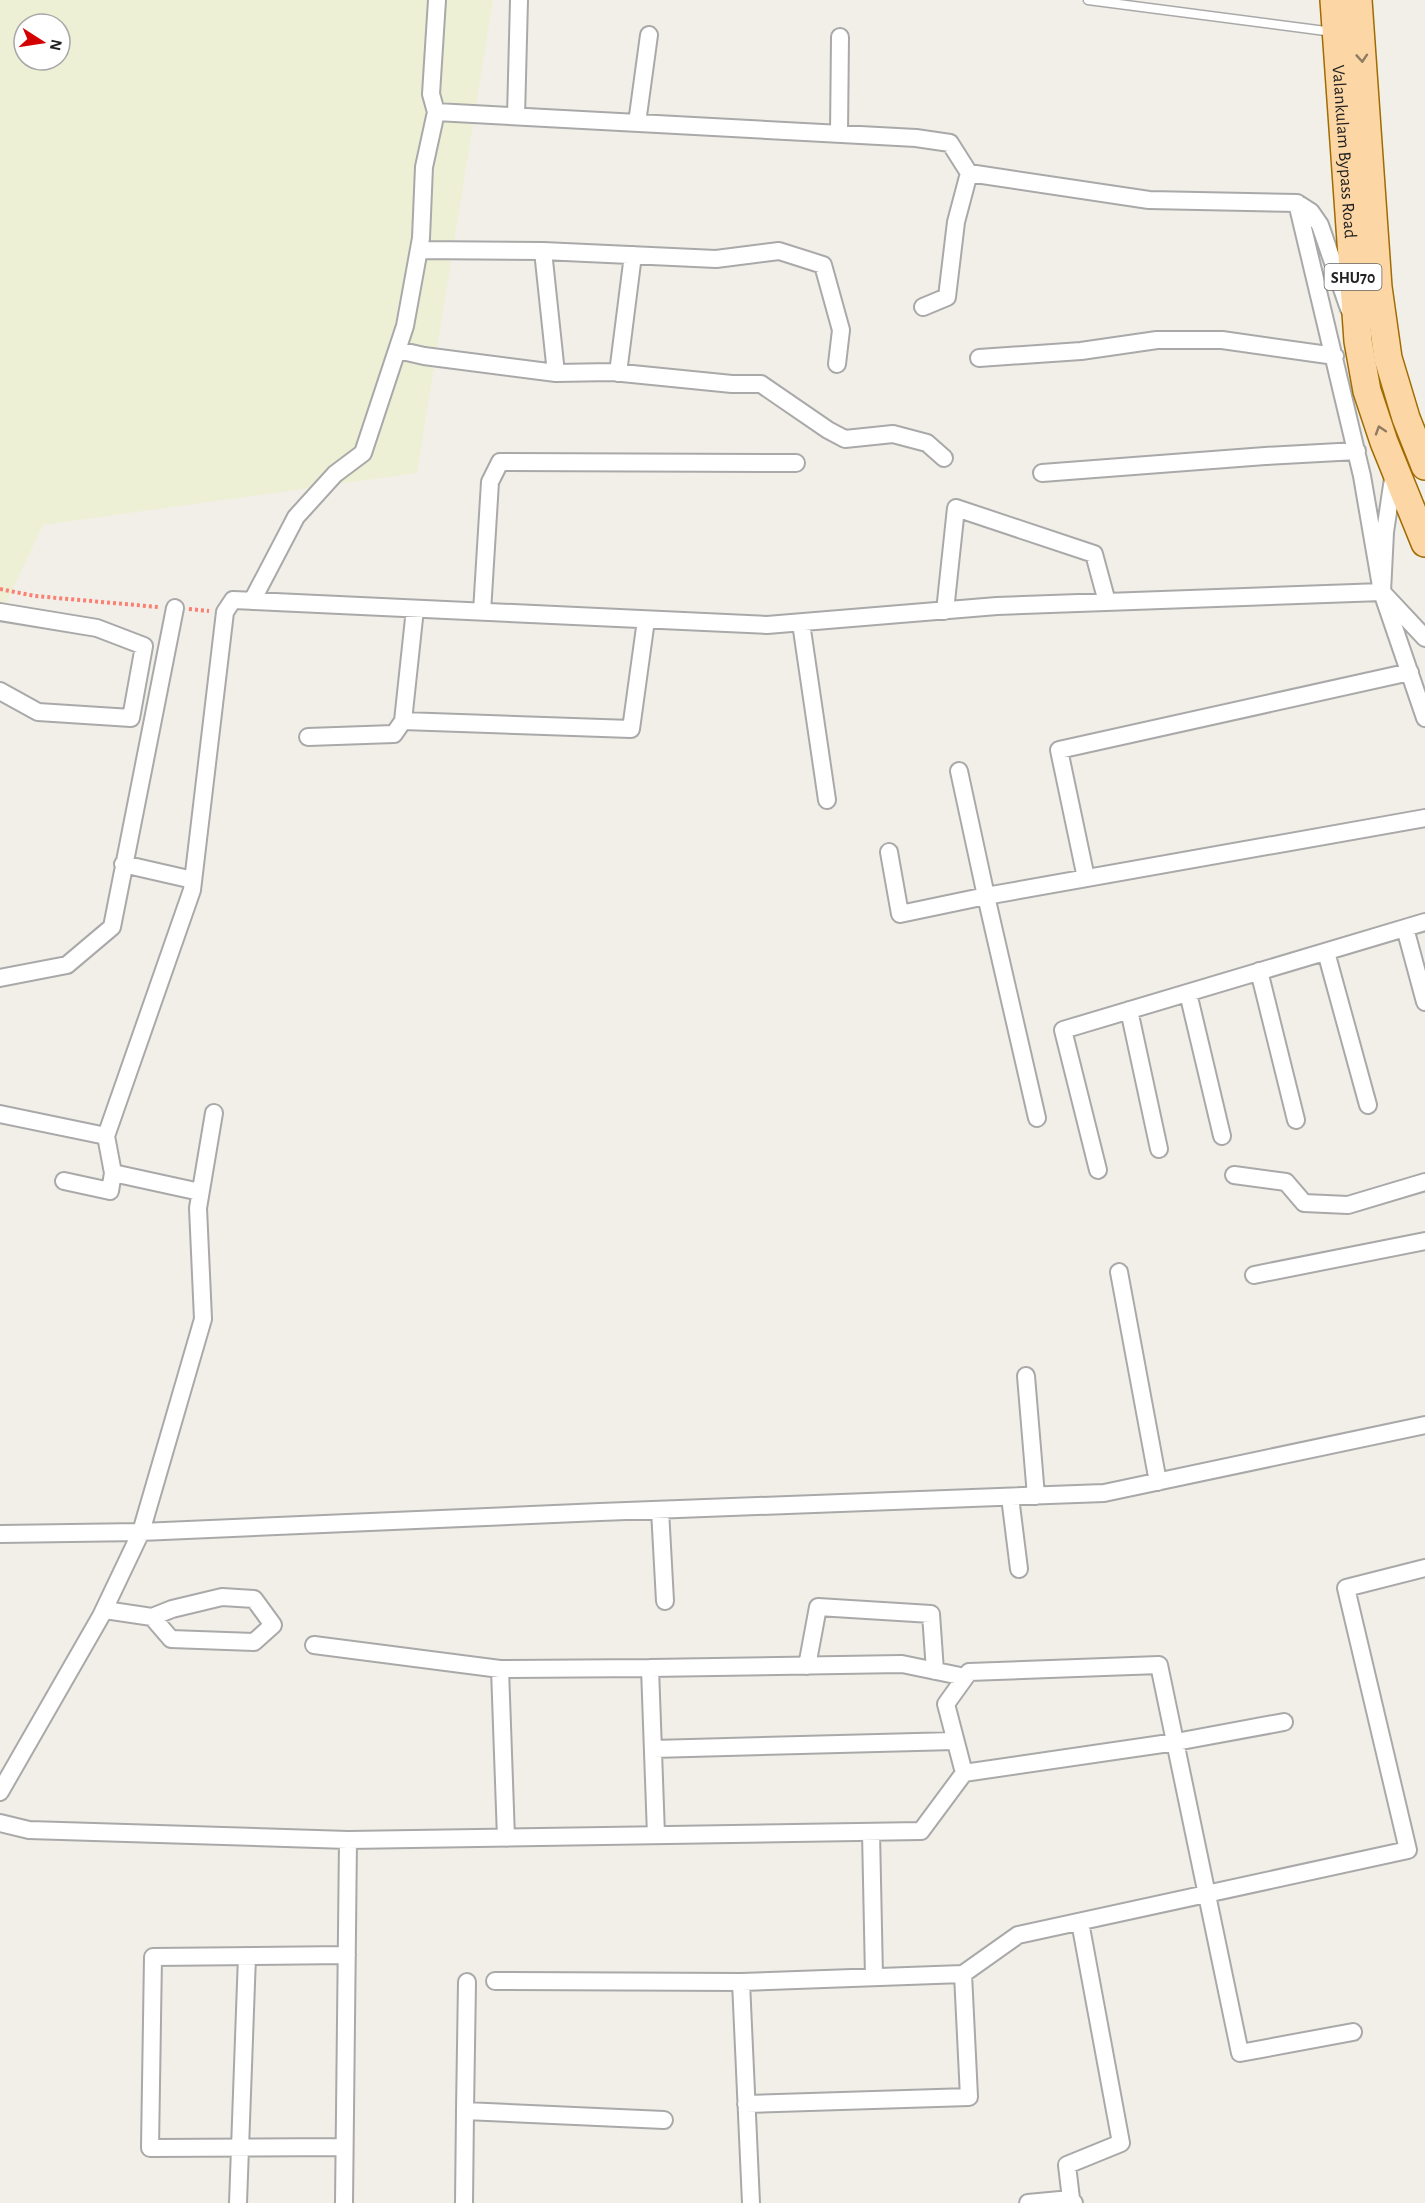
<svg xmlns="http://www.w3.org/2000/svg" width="1425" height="2203" viewBox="0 0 1425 2203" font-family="'Alegreya Sans',sans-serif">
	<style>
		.farmland { fill: #eef0d5; fill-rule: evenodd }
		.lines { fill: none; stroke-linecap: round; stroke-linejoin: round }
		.service-casing { stroke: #a9a9a9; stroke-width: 11 }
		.minor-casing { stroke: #a9a9a9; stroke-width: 20 }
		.primary-casing { stroke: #a06b00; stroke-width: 30 }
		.path { stroke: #fa8072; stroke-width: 4; stroke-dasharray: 3 3; stroke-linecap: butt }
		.service { stroke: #fff; stroke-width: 8 }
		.minor { stroke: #fff; stroke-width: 16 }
		.primary { stroke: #fcd6a4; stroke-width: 27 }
		.oneway { stroke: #8f7c63 }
		.labels { text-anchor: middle; stroke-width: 5; stroke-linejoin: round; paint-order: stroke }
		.shield { fill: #fff; stroke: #646464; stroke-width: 1.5 }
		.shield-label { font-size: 16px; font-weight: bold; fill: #222 }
		.street-label { font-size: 18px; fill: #222; stroke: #fff }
	</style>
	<rect width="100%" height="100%" fill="#f2efe9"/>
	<!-- farmland -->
	<path class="farmland" d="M0 0H493L417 473 43 525 0 616ZM24 24H60V60H24Z"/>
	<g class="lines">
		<!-- service casing -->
		<g class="service-casing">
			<path id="service" d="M1088 0 1333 32"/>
		</g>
		<!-- minor casing -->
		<g class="minor-casing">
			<path id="minor" d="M436 112 916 138 950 143 969 173 1149 200 1297 203 1362 476 1382 592 1425 638
				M516 116 519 0
				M637 123 649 35
				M839 133 840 37
				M1297 203 1311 212 1320 225 1349 309
				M419 250 543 251 716 259 779 251 823 265 841 330 837 364
				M543 251 556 373
				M923 307 947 297 956 222 969 173
				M398 350 424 356 556 373 612 372 732 384H761L828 430 845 439 893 434 927 443 944 458
				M979 358 1081 351 1157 340H1222L1335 356
				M618 373 633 255
				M1042 473 1265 456 1357 451
				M1384 598 1425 718
				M252 601 296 517 335 474 363 453 405 326 421 238 424 167 436 112 431 94 437 0
				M945 611 956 508 1094 554 1107 602
				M0 612 97 628 144 646 131 718 38 712 0 691
				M482 612 490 482 500 462 796 463
				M801 623 827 800
				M403 721 631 729 646 620
				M308 737 394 734 403 721 415 609
				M959 771 986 896 1425 818
				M889 852 900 914 986 896 1037 1118
				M123 864 193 880
				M1086 878 1059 750 1410 672
				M1405 928 1425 1002
				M1326 952 1368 1105
				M1259 971 1296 1120
				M0 978 67 965 112 927 175 608
				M1188 993 1222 1136
				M1129 1010 1159 1149
				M0 1114 106 1136
				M1098 1170 1063 1030 1425 922
				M1234 1175 1286 1182 1304 1203 1348 1205 1425 1182
				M64 1181 110 1191 113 1173
				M200 1192 113 1173 106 1136 192 890 225 612 233 600 767 625 997 606 1382 592 1385 532 1394 472
				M1119 1272 1158 1482
				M1254 1275 1425 1241
				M1026 1376 1036 1496
				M1010 1497 1019 1569
				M660 1510 665 1601
				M0 1534 141 1532 600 1512 1104 1493 1425 1425
				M105 1610 152 1617 172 1609 222 1597 254 1599 273 1625 254 1642 171 1639 152 1617
				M314 1645 500 1669 650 1668
				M807 1666 818 1607 931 1614 935 1671
				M500 1669 506 1838
				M653 1749 955 1741
				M964 1773 946 1704 969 1672 1159 1665 1240 2053 1353 2032
				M0 1792 101 1616 141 1532 203 1319 198 1208 214 1113
				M0 1823 29 1830 348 1840 921 1831 964 1773 1176 1742 1284 1722
				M871 1832 874 1977
				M656 1835 650 1668 902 1664 965 1677
				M495 1981 741 1982
				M746 2104 969 2097 963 1974
				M465 2111 467 1982
				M344 2147 150 2148 153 1957 347 1955
				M238 2203 247 1956
				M344 2203 348 1840
				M464 2203 465 2111 664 2120
				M751 2203 741 1982 963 1974 1018 1935 1408 1850 1346 1588 1425 1568
				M1028 2203 1071 2199
				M1074 2203 1071 2199 1067 2165 1121 2143 1080 1922"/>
		</g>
		<!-- primary casing -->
		<g class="primary-casing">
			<g id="primary">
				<path id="s1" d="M1334 0 1358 341 1367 391 1384 442 1425 543"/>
				<path d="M1358 0 1378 287 1388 358 1406 418 1425 466"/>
			</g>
		</g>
		<!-- path -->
		<path class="path" d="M0 589 35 596 158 607
			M189 609 209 611"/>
		<!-- service -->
		<use href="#service" class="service"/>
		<!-- minor -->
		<use href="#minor" class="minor"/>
		<!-- primary -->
		<use href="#primary" class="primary"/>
	</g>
	<!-- one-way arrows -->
	<defs><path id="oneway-chevron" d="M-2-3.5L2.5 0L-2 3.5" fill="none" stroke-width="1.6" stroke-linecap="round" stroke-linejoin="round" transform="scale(1.5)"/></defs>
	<g class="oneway">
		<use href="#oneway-chevron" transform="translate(1362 58) rotate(86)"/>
		<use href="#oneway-chevron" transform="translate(1380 430) rotate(-108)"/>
	</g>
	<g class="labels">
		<!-- shield labels -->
		<rect class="shield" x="1324.5" y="264" width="57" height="26" rx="4.5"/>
		<g class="shield-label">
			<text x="1353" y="283">SHU70</text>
		</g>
		<!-- street labels -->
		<g class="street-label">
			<text dy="6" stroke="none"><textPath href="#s1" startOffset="152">Valankulam Bypass Road</textPath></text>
		</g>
	</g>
	<!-- north arrow -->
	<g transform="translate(42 42) rotate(102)"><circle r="28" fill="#ffffff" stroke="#a7a7a7" stroke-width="1.5"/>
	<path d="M0-4.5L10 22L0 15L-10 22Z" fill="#d40000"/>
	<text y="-9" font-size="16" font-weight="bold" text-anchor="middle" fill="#222222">N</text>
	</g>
</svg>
